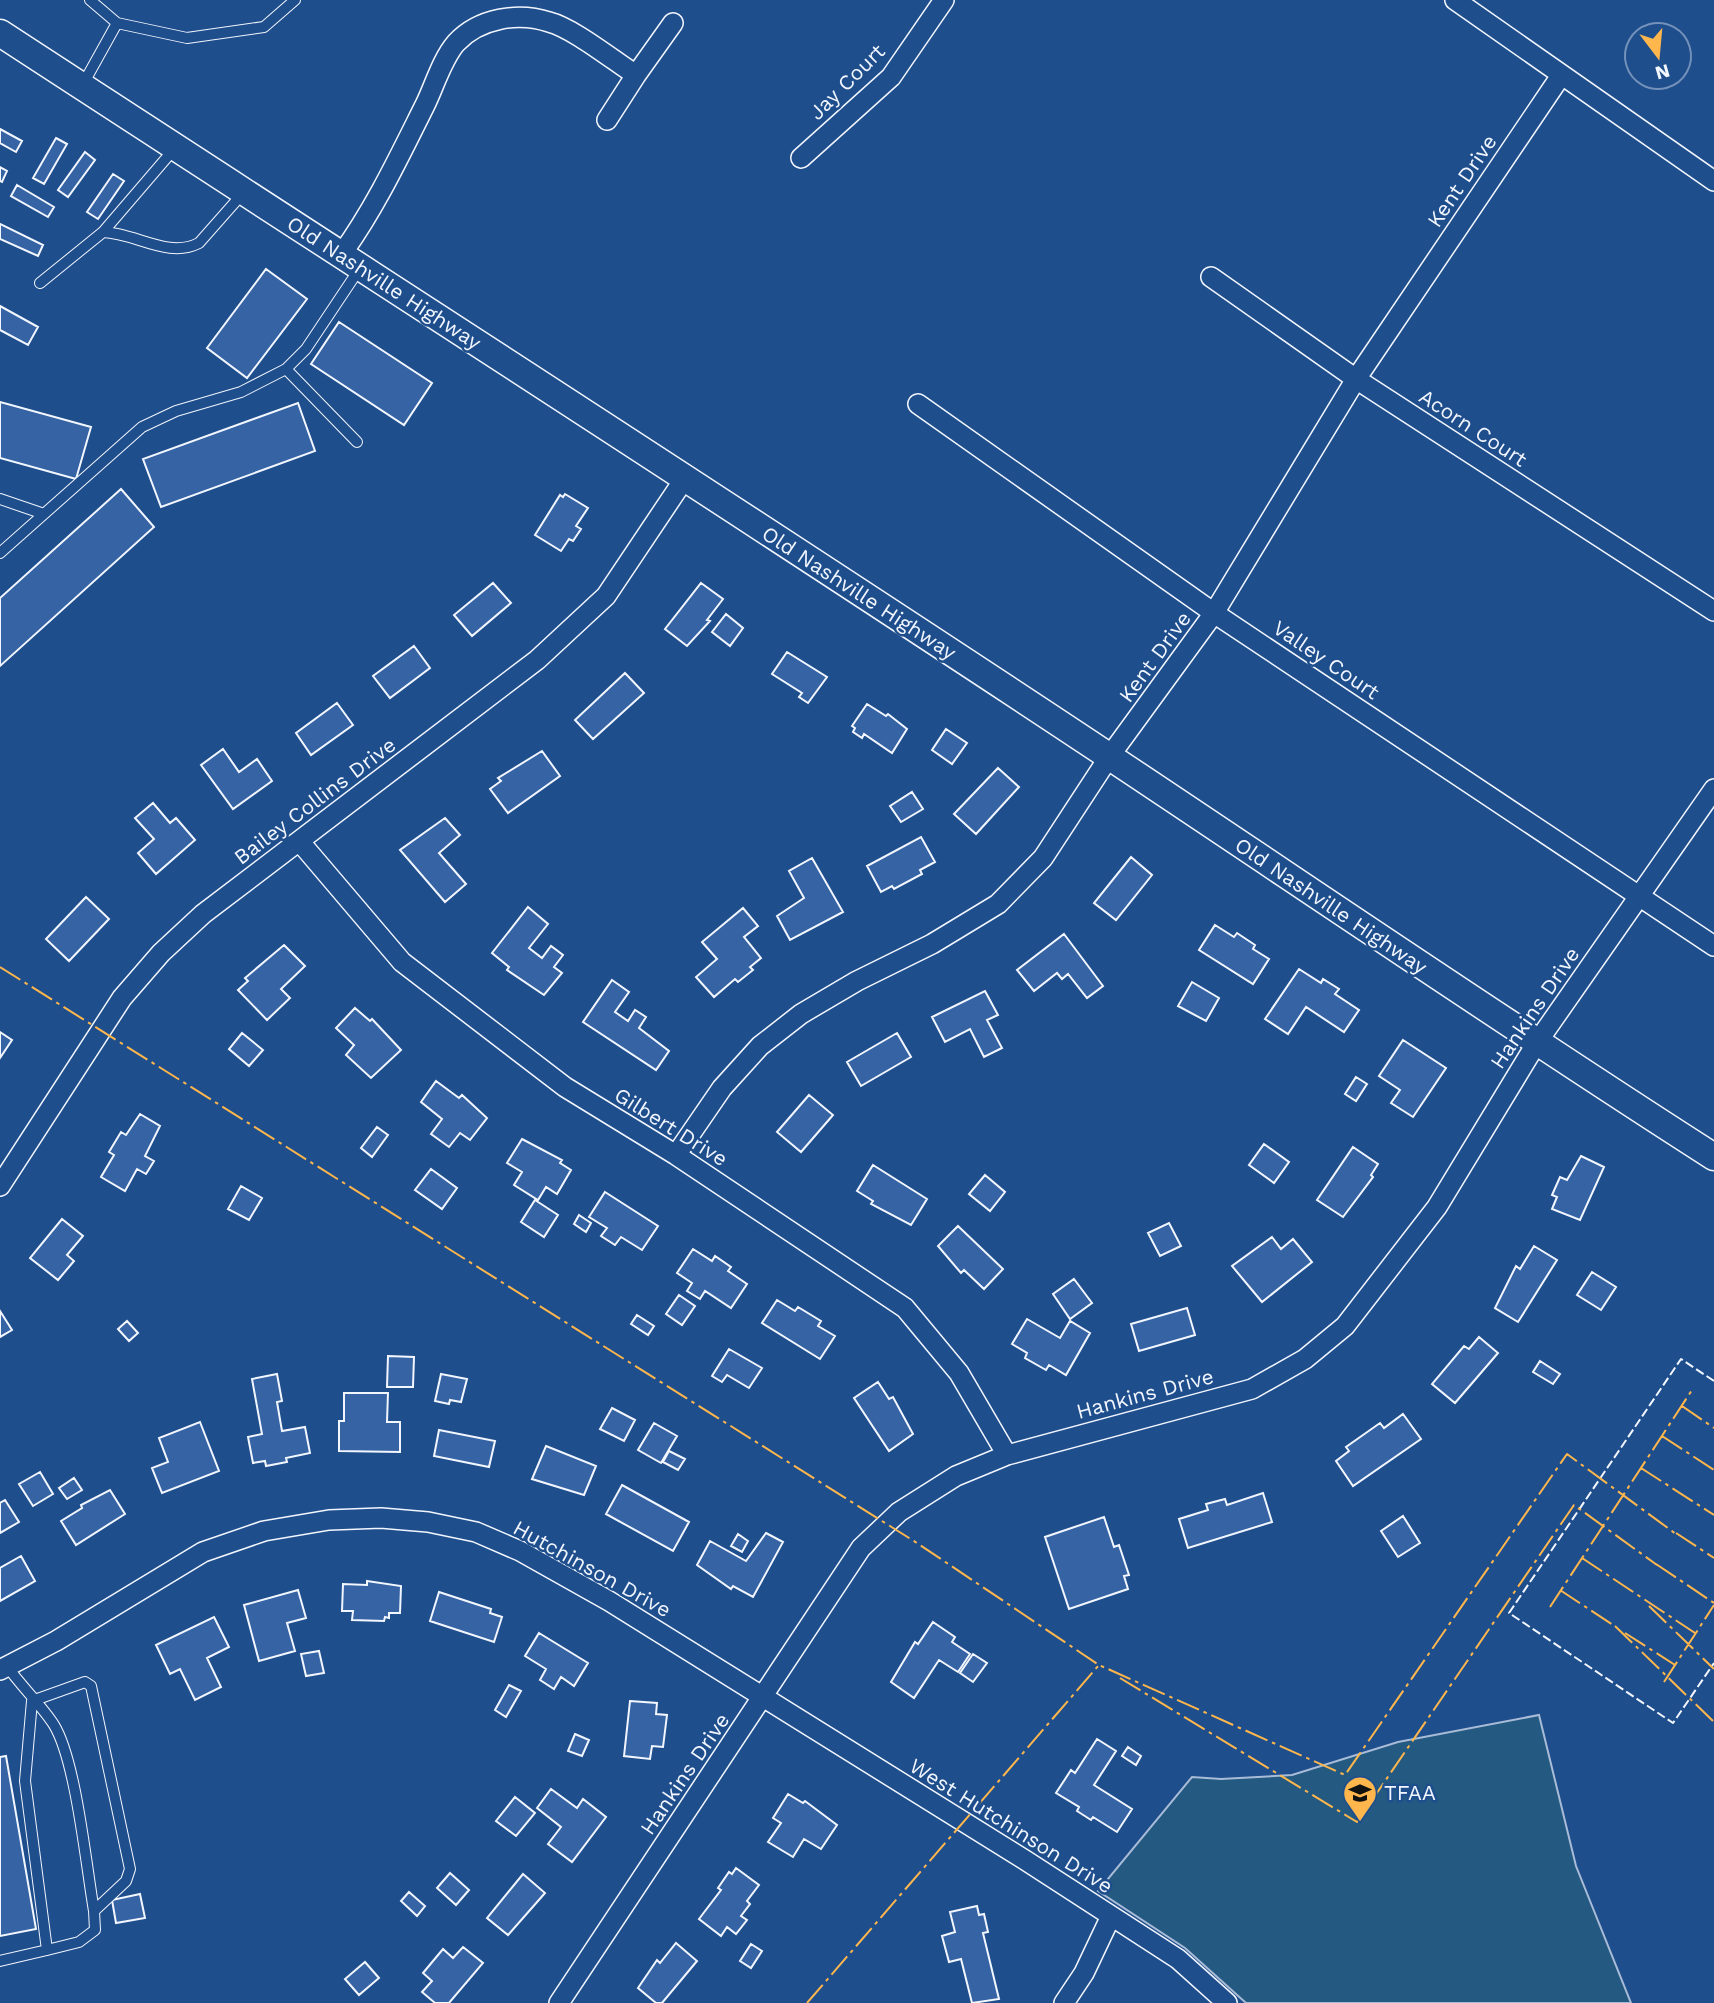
<svg xmlns="http://www.w3.org/2000/svg" width="1714" height="2003" viewBox="0 0 1714 2003" font-family="'Work Sans',sans-serif">
	<style>
		.green { fill: #245a82; stroke: #a8bbd7; stroke-width: 2 }
		.building { fill: #3563a3; stroke: #f2f6ff; stroke-width: 2 }
		.lines { fill: none; stroke-linecap: round; stroke-linejoin: round }
		.service-casing { stroke: #f2f6ff; stroke-width: 12 }
		.minor-casing { stroke: #f2f6ff; stroke-width: 22 }
		.secondary-casing { stroke: #f2f6ff; stroke-width: 29 }
		.service { stroke: #1f4e8c; stroke-width: 10 }
		.minor { stroke: #1f4e8c; stroke-width: 19 }
		.secondary { stroke: #1f4e8c; stroke-width: 26 }
		.fence { stroke: #f2f6ff; stroke-width: 2; stroke-dasharray: 9 3.5; stroke-linecap: butt }
		.power { stroke: #ffb74d; stroke-width: 2; stroke-dasharray: 24 5 3.5 5; stroke-linecap: butt }
		.labels { text-anchor: middle; stroke-width: 5; stroke-linejoin: round; paint-order: stroke }
		.street-label { font-size: 21px; fill: #f2f6ff; stroke: #1f4e8c }
		.poi-label { font-size: 21px; fill: #f2f6ff; stroke: #1f4e8c; text-anchor: start }
	</style>
	<rect width="100%" height="100%" fill="#1f4e8c"/>
	<!-- green -->
	<path class="green" d="M1539 1715 1576 1866 1631 2003H1246L1185 1948 1098 1891 1192 1777 1221 1779 1292 1775 1398 1742Z"/>
	<!-- building -->
	<path class="building" d="M0 129 22 141 16 152 0 143Z
		M56 138 67 144 44 184 33 178Z
		M85 152 95 160 68 197 58 190Z
		M0 167 7 171 2 182 0 181Z
		M113 174 124 181 98 219 87 212Z
		M17 185 54 207 48 217 11 196Z
		M0 224 43 245 38 256 0 239Z
		M266 269 307 299 247 378 207 348Z
		M0 306 38 327 28 345 0 330Z
		M339 322 432 383 404 425 311 364Z
		M0 402 91 427 76 479 0 458Z
		M298 403 315 451 161 507 143 459Z
		M121 489 154 527 0 666V598Z
		M565 494 588 508 576 526 581 529 573 541 569 539 561 551 535 535 560 495 563 497Z
		M493 583 511 603 472 636 454 615Z
		M701 583 723 599 707 620 710 621 687 646 665 629Z
		M726 614 743 628 730 646 712 632Z
		M414 646 430 668 390 698 373 676Z
		M787 652 827 677 808 703 799 697 802 693 772 674Z
		M625 673 644 693 593 739 575 720Z
		M337 703 353 725 311 755 296 733Z
		M867 704 886 716 888 714 907 729 892 753 864 734 862 738 853 732 855 728 852 726Z
		M946 729 967 743 952 764 932 750Z
		M223 749 239 772 257 759 272 781 233 809 201 765Z
		M542 751 560 776 508 813 490 789 501 781 498 778Z
		M998 768 1019 787 976 834 954 814Z
		M912 792 923 809 901 822 890 806Z
		M153 803 170 823 176 818 195 840 156 874 138 853 154 839 135 818Z
		M445 818 460 835 439 853 466 884 445 902 400 850Z
		M921 837 935 862 920 870 922 874 894 889 892 886 881 892 867 866Z
		M1131 857 1152 875 1116 920 1094 903Z
		M812 858 843 912 790 940 777 916 804 898 789 871Z
		M86 897 109 919 69 961 46 939Z
		M528 907 548 924 529 948 542 958 551 946 563 955 554 967 562 973 544 995 507 970 509 967 492 953Z
		M743 908 758 926 744 937 761 958 750 967 753 970 738 982 735 979 714 997 696 977 717 959 702 942Z
		M1215 925 1234 937 1237 933 1255 945 1253 949 1269 959 1253 984 1199 950Z
		M1064 934 1103 986 1087 998 1068 974 1062 979 1057 973 1034 991 1017 970Z
		M284 945 305 966 281 989 290 998 267 1020 238 990 248 981 245 978Z
		M1299 969 1321 983 1323 979 1339 989 1335 994 1359 1010 1344 1032 1306 1007 1288 1034 1265 1019Z
		M612 980 629 992 615 1012 628 1021 635 1010 646 1017 639 1028 669 1051 656 1070 583 1022Z
		M1192 982 1219 998 1206 1021 1178 1006Z
		M985 991 998 1015 987 1020 1002 1048 984 1057 970 1029 945 1042 932 1017Z
		M355 1008 370 1021 372 1019 401 1050 371 1078 346 1055 354 1045 336 1028Z
		M0 1032 12 1040 0 1058Z
		M242 1033 263 1050 249 1066 229 1049Z
		M897 1033 911 1057 861 1086 847 1062Z
		M1403 1040 1446 1068 1413 1117 1391 1103 1400 1090 1379 1076Z
		M1356 1077 1367 1084 1356 1101 1345 1094Z
		M436 1081 459 1098 462 1095 487 1118 470 1140 460 1133 449 1147 431 1134 442 1119 421 1102Z
		M809 1095 833 1115 801 1152 777 1132Z
		M140 1114 160 1126 145 1156 154 1161 146 1174 137 1169 125 1191 101 1177 114 1155 109 1152 121 1132 126 1135Z
		M377 1127 388 1135 372 1157 361 1148Z
		M522 1139 562 1160 560 1163 571 1170 557 1194 546 1187 538 1200 514 1185 522 1172 507 1163Z
		M1264 1144 1289 1162 1274 1183 1249 1165Z
		M1353 1147 1378 1164 1371 1175 1373 1177 1343 1217 1317 1200Z
		M1581 1156 1604 1167 1580 1220 1552 1209 1557 1197 1552 1195 1560 1177 1567 1180Z
		M873 1165 927 1199 911 1225 871 1204 873 1201 857 1191Z
		M431 1169 457 1188 442 1209 415 1190Z
		M985 1175 1005 1192 990 1211 969 1194Z
		M241 1186 262 1198 249 1220 228 1209Z
		M605 1192 658 1226 642 1250 621 1237 615 1245 601 1236 607 1228 589 1217Z
		M535 1200 558 1215 544 1237 521 1222Z
		M579 1215 591 1223 586 1232 574 1224Z
		M62 1219 83 1236 67 1255 74 1261 58 1280 30 1258Z
		M1169 1223 1181 1246 1160 1256 1148 1233Z
		M958 1226 1003 1269 984 1289 964 1270 961 1273 938 1246Z
		M1272 1237 1281 1249 1293 1239 1312 1262 1262 1302 1232 1266Z
		M1534 1246 1557 1260 1518 1322 1495 1308 1516 1266 1520 1269Z
		M693 1249 712 1261 715 1256 731 1267 728 1271 747 1284 731 1308 705 1291 700 1299 687 1291 692 1283 677 1273Z
		M1592 1272 1616 1287 1601 1310 1577 1295Z
		M1074 1279 1092 1303 1070 1319 1053 1294Z
		M679 1295 695 1306 682 1325 666 1314Z
		M777 1300 795 1311 798 1307 821 1321 818 1326 835 1336 820 1359 762 1323Z
		M1187 1308 1195 1335 1139 1351 1131 1324Z
		M0 1311 12 1330 0 1337Z
		M637 1315 654 1326 648 1335 631 1324Z
		M1027 1319 1060 1338 1070 1321 1090 1333 1066 1375 1049 1365 1046 1370 1025 1358 1027 1353 1012 1344Z
		M127 1321 138 1333 129 1341 118 1329Z
		M1479 1337 1498 1353 1455 1403 1432 1384 1464 1346 1469 1349Z
		M729 1349 762 1368 749 1388 727 1375 722 1382 712 1376Z
		M388 1356 414 1357 413 1387H387Z
		M1540 1361 1560 1374 1553 1384 1533 1372Z
		M277 1374 282 1401 277 1402 282 1431 305 1427 310 1453 286 1458 287 1462 266 1466 265 1461 253 1463 248 1437 262 1434 252 1379Z
		M441 1374 467 1379 461 1402 450 1400 449 1404 435 1401Z
		M878 1382 889 1399 893 1397 913 1434 889 1451 854 1398Z
		M344 1393H388L387 1422H400V1452L339 1451V1421H344Z
		M612 1408 635 1420 624 1441 600 1429Z
		M1403 1414 1421 1439 1353 1486 1336 1461 1349 1451 1346 1447 1380 1423 1384 1428Z
		M200 1422 219 1471 162 1493 152 1468 168 1462 159 1438Z
		M654 1423 677 1436 661 1463 638 1450Z
		M439 1430 495 1441 489 1467 434 1456Z
		M546 1446 596 1466 584 1495 532 1479Z
		M669 1451 685 1459 678 1470 663 1462Z
		M40 1472 53 1494 33 1506 19 1484Z
		M74 1478 82 1490 67 1499 59 1488Z
		M622 1485 689 1522 673 1551 606 1514Z
		M110 1490 125 1514 76 1545 61 1521 82 1508 81 1505Z
		M1263 1493 1272 1522 1188 1548 1179 1519 1208 1510 1206 1504 1225 1499 1227 1505Z
		M5 1500 19 1522 0 1533V1503Z
		M1403 1516 1420 1543 1398 1557 1381 1531Z
		M1104 1517 1114 1547 1119 1545 1129 1575 1124 1576 1128 1589 1069 1609 1045 1537Z
		M766 1533 783 1542 753 1597 733 1586 731 1589 697 1565 710 1541 746 1561Z
		M738 1534 748 1541 742 1552 731 1546Z
		M21 1556 35 1581 0 1601V1568Z
		M367 1581 401 1586 400 1613H389V1618L385 1617 384 1621 352 1620 353 1611H342L343 1584 367 1585Z
		M298 1590 306 1618 287 1623 295 1651 259 1661 244 1605Z
		M439 1592 491 1609 490 1613 502 1617 494 1642 430 1621Z
		M214 1617 229 1647 207 1658 221 1687 195 1700 180 1669 170 1674 156 1645Z
		M933 1622 955 1637 952 1642 970 1654 958 1672 939 1660 914 1698 891 1682 915 1642 918 1644Z
		M539 1633 588 1663 574 1686 561 1677 554 1689 540 1680 546 1669 525 1656Z
		M319 1651 324 1673 306 1676 301 1654Z
		M973 1654 987 1663 973 1682 960 1673Z
		M509 1685 521 1691 506 1717 495 1710Z
		M630 1701 657 1703 656 1714 667 1715 663 1747 652 1746 650 1759 624 1756Z
		M575 1734 589 1740 582 1756 568 1751Z
		M1097 1739 1116 1751 1094 1785 1132 1809 1117 1832 1093 1817 1091 1820 1077 1811 1079 1807 1056 1793 1071 1770 1075 1773Z
		M1128 1747 1141 1756 1136 1765 1122 1756Z
		M6 1756 36 1929 0 1936V1757Z
		M551 1789 577 1808 583 1799 606 1817 572 1862 548 1844 561 1827 537 1808Z
		M788 1794 803 1803 805 1801 837 1825 821 1849 804 1839 793 1857 768 1842 781 1823 773 1818Z
		M515 1797 535 1813 516 1836 496 1821Z
		M736 1868 759 1885 747 1901 750 1904 741 1916 747 1920 736 1934 727 1927 721 1936 699 1919 721 1890 718 1888 729 1872 732 1874Z
		M450 1873 469 1890 456 1905 437 1888Z
		M523 1874 545 1893 508 1935 487 1918Z
		M409 1892 425 1906 417 1916 401 1901Z
		M140 1894 145 1918 116 1923 112 1900Z
		M977 1906 979 1915 984 1914 988 1932 983 1933 999 1999 972 2003 961 1959 949 1962 942 1936 955 1932 950 1912Z
		M676 1943 697 1961 662 2003H656L638 1988 657 1960 660 1963Z
		M751 1944 762 1951 751 1968 740 1961Z
		M463 1947 483 1963 449 2003H435L422 1992 432 1981 423 1973 443 1949 453 1958Z
		M365 1962 379 1978 359 1995 345 1979Z"/>
	<g class="lines">
		<!-- service casing -->
		<g class="service-casing">
			<path id="service" d="M90 0 117 23 187 38 264 27 295 0
				M82 86 117 23
				M103 232 175 148
				M40 283 103 232C136 233 168 259 199 243L244 192
				M286 369 357 442
				M0 499 44 514
				M0 553 142 427 176 411 241 392 286 369 306 349 360 268
				M7 1666C20 1685 43 1707 54 1725 76 1761 86 1865 94 1911L126 1881 130 1869 91 1686 85 1682 32 1701
				M32 1701 25 1781 47 1950 79 1942 95 1930 94 1911
				M0 1961 47 1950"/>
		</g>
		<!-- minor casing -->
		<g class="minor-casing">
			<path id="minor" d="M1455 0 1714 181
				M636 75 673 23
				M801 158 891 77 944 0
				M341 255C375 208 399 157 425 105 434 87 442 59 456 43 479 18 518 12 549 22 573 28 614 61 636 75L607 120
				M1211 277 1356 379 1714 611
				M918 404 1214 613 1714 946
				M300 842 402 962 565 1087 676 1155 905 1308 959 1373 1007 1455
				M676 1155 722 1088 760 1046 801 1014 857 981 932 944 998 904 1043 858 1109 757 1214 613 1356 379 1560 77
				M0 1186 122 998 161 953 203 914 537 660 606 596 685 478
				M0 1670 56 1641 203 1552 264 1531 329 1520 381 1518 428 1522 476 1532 520 1551 609 1601 1025 1860 1178 1959 1227 2003
				M559 2003 861 1548 899 1512 956 1476 1007 1455 1252 1389 1305 1359 1345 1326 1437 1207 1536 1044 1714 789
				M1064 2003 1084 1973 1111 1916"/>
		</g>
		<!-- secondary casing -->
		<g class="secondary-casing">
			<path id="secondary" d="M0 33C371 275 744 514 1113 759 1313 892 1512 1028 1714 1157"/>
		</g>
		<!-- service -->
		<use href="#service" class="service"/>
		<!-- minor -->
		<use href="#minor" class="minor"/>
		<!-- secondary -->
		<use href="#secondary" class="secondary"/>
		<!-- fence -->
		<path class="fence" d="M1714 1381 1681 1359 1509 1613 1673 1723 1714 1663"/>
		<!-- power -->
		<path class="power" d="M0 967 917 1543 1099 1665 1345 1775 1567 1454 1676 1534
			M1682 1406 1714 1428
			M1662 1436 1714 1470
			M1641 1468 1714 1515
			M1676 1533 1714 1558
			M1582 1558 1695 1633
			M1656 1564 1714 1603
			M1560 1590 1616 1627
			M1649 1606 1714 1669
			M1550 1607 1692 1390
			M1615 1626 1714 1722
			M1625 1633 1675 1665
			M1120 1678 1357 1822 1574 1505 1657 1565
			M1664 1682 1714 1605
			M807 2003 1099 1665"/>
	</g>
	<!-- icons -->
	<defs>
		<g id="school-pin" transform="scale(1.75)"><path d="M0 17L-7.5 6A9.5 9.5 0 1 1 7.5 6Z" fill="#ffb74d" stroke="#1f4e8c"/><path d="M0-5L7-2L0 1L-7-2ZM-4 1L0 2.5L4 1V4Q0 6-4 4Z" fill="#111"/></g>
	</defs>
	<g fill-rule="evenodd">
		<use href="#school-pin" x="1360" y="1793"/>
	</g>
	<g class="labels">
		<!-- street labels -->
		<g class="street-label">
			<text transform="translate(847 82) rotate(-45)" y="7">Jay Court</text>
			<text transform="translate(1462 181) rotate(-56)" y="7">Kent Drive</text>
			<text transform="translate(384 283) rotate(33)" y="7">Old Nashville Highway</text>
			<text transform="translate(1473 428) rotate(33)" y="7">Acorn Court</text>
			<text transform="translate(859 593) rotate(33)" y="7">Old Nashville Highway</text>
			<text transform="translate(1155 657) rotate(-54)" y="7">Kent Drive</text>
			<text transform="translate(1326 660) rotate(34)" y="7">Valley Court</text>
			<text transform="translate(315 801) rotate(-37)" y="7">Bailey Collins Drive</text>
			<text transform="translate(1331 906) rotate(34)" y="7">Old Nashville Highway</text>
			<text transform="translate(1535 1008) rotate(-56)" y="7">Hankins Drive</text>
			<text transform="translate(671 1127) rotate(32)" y="7">Gilbert Drive</text>
			<text transform="translate(1145 1394) rotate(-15)" y="7">Hankins Drive</text>
			<text transform="translate(592 1569) rotate(29)" y="7">Hutchinson Drive</text>
			<text transform="translate(685 1774) rotate(-56)" y="7">Hankins Drive</text>
			<text transform="translate(1011 1826) rotate(32)" y="7">West Hutchinson Drive</text>
		</g>
		<!-- poi labels -->
		<g class="poi-label">
			<text x="1384" y="1800">TFAA</text>
		</g>
	</g>
	<!-- north arrow -->
	<g transform="translate(1658 56) rotate(164)"><circle r="33" fill="#1f4e8c" stroke="#7391ba" stroke-width="2"/>
	<path d="M0-5L12 26L0 18L-12 26Z" fill="#ffb74d"/>
	<text y="-10" font-size="19" font-weight="bold" text-anchor="middle" fill="#f2f6ff">N</text>
	</g>
</svg>
